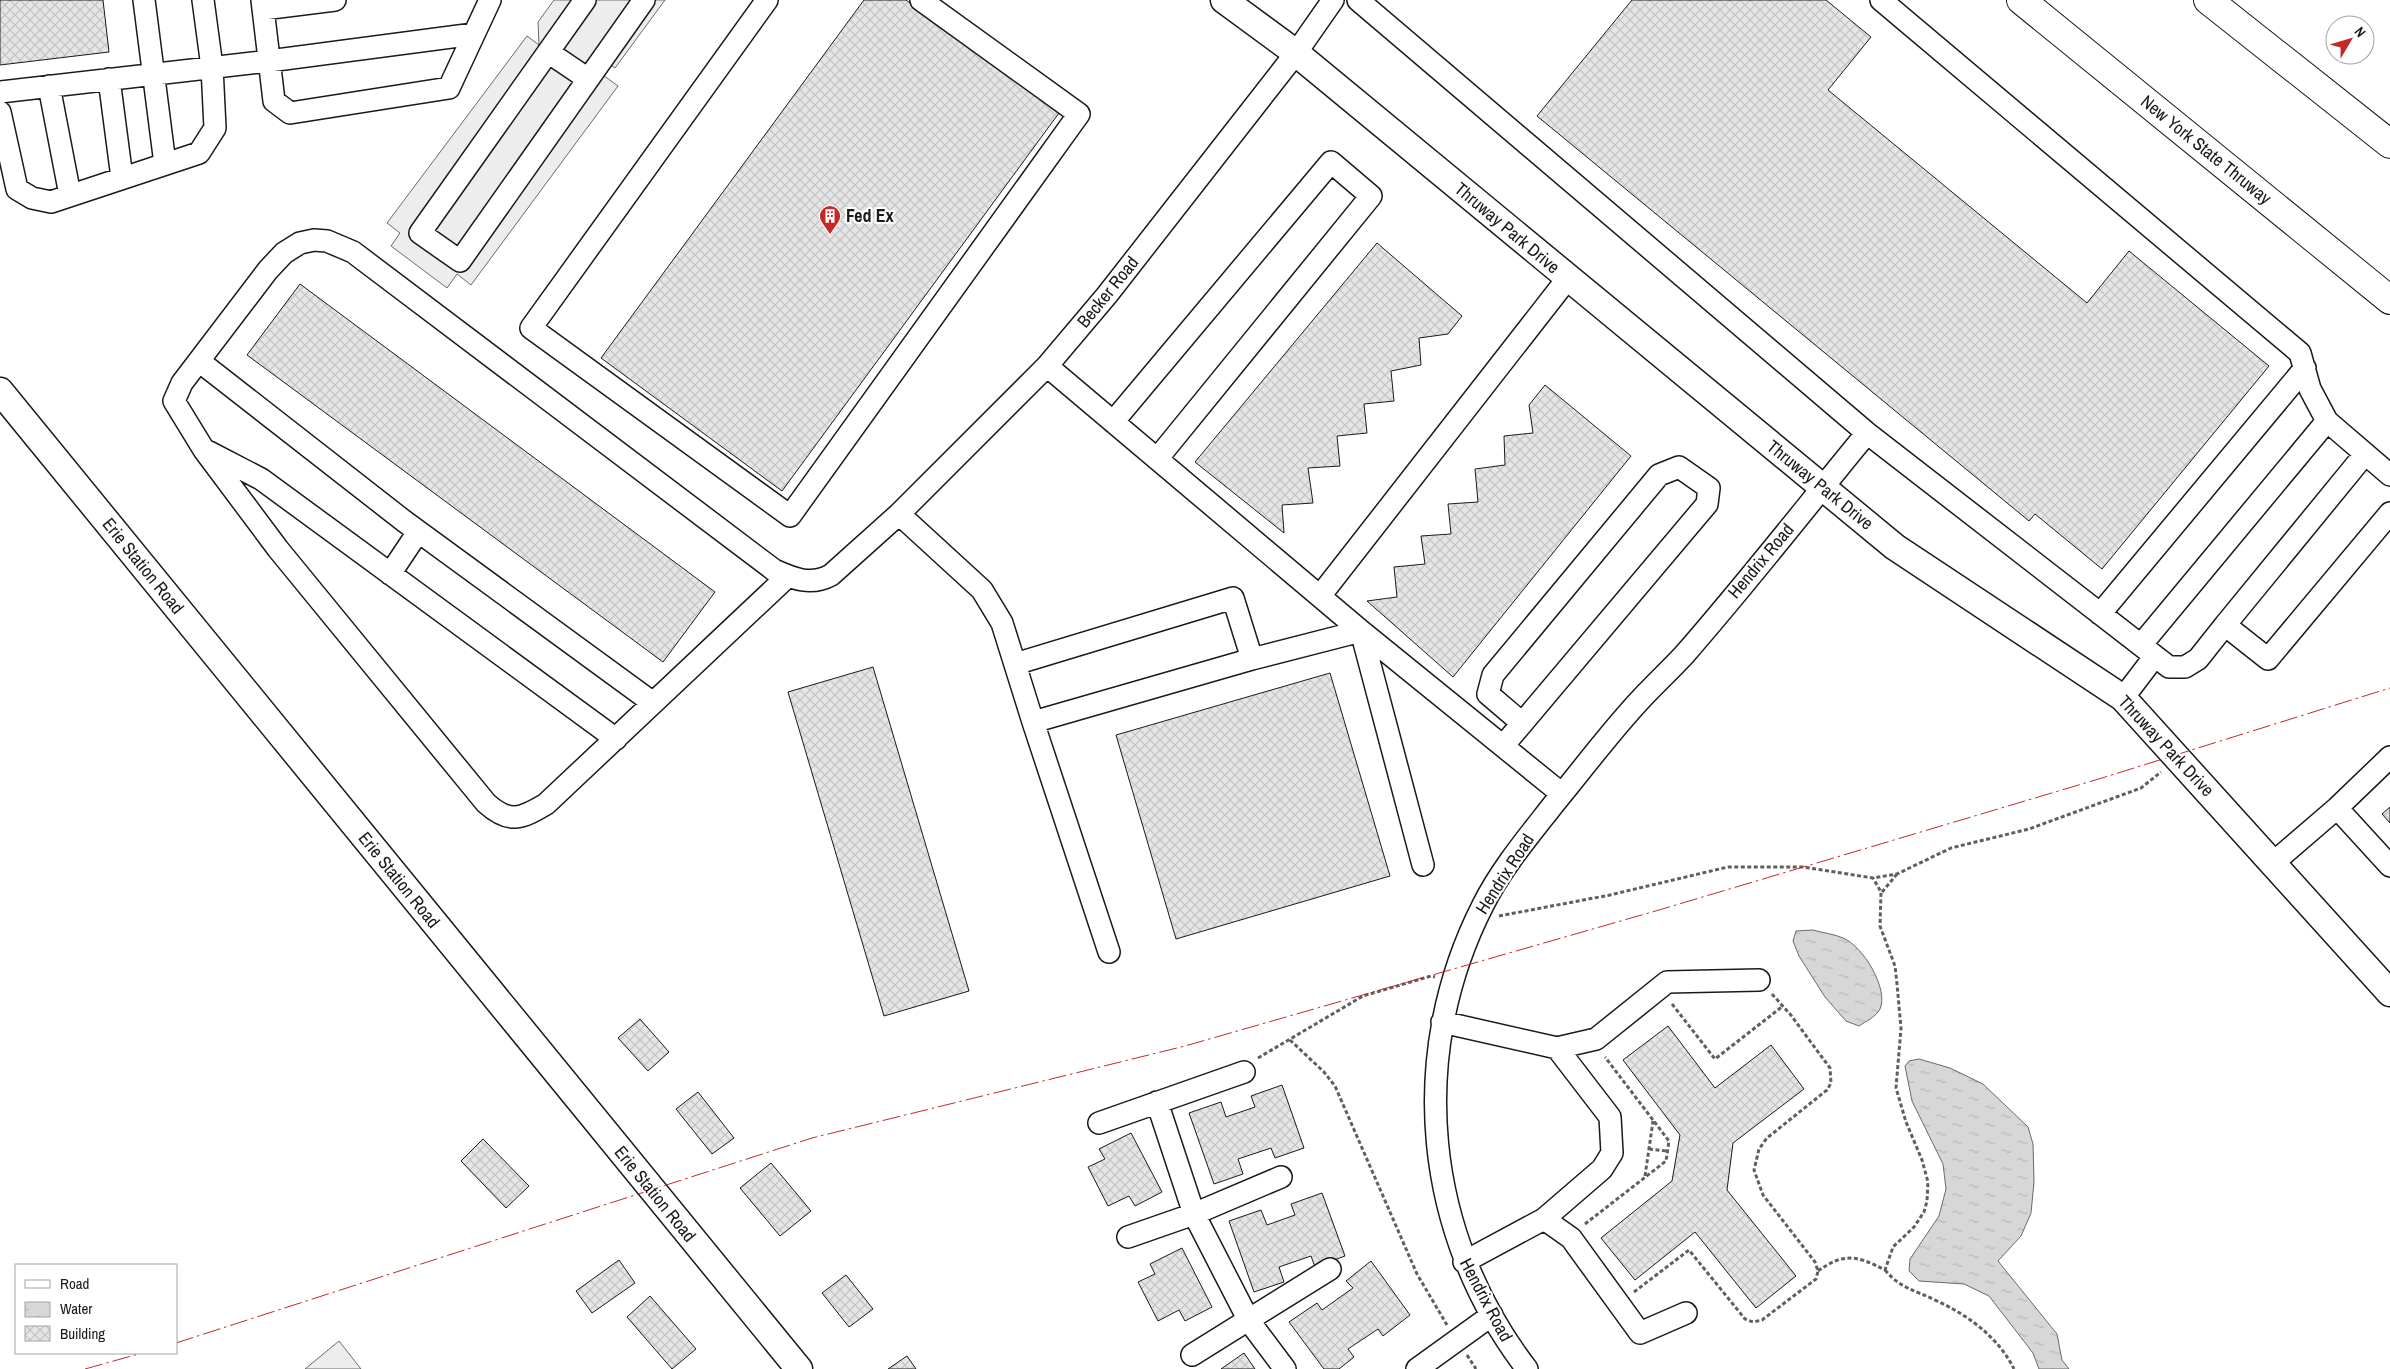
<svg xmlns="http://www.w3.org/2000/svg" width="2390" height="1369" viewBox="0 0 2390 1369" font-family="'Archivo Narrow',sans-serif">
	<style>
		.built { fill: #ededed; stroke: #6a6a6a }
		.water { fill: url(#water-ripples); stroke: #6a6a6a }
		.building { fill: url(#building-cross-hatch); stroke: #1a1a1a }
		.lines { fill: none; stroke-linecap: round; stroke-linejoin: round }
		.minor-casing { stroke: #1a1a1a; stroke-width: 24 }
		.major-casing { stroke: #1a1a1a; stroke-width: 29 }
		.highway-casing { stroke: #1a1a1a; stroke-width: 30 }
		.path { stroke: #5f5f5f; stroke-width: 3; stroke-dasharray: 4 2.5; stroke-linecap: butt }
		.minor { stroke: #fff; stroke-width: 21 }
		.major { stroke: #fff; stroke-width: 26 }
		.highway { stroke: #fff; stroke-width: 28 }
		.power { stroke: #c62828; stroke-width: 1; stroke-dasharray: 18 4 2.5 4; stroke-linecap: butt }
		.labels { text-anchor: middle; stroke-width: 4; stroke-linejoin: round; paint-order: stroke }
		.street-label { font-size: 18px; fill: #1a1a1a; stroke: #fff }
		.poi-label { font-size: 18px; font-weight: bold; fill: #1a1a1a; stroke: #fff; text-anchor: start }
	</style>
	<defs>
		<pattern id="water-ripples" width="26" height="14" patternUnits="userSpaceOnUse" patternTransform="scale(1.25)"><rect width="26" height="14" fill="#d7d7d7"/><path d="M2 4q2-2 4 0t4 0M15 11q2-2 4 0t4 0" fill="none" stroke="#b8b8b8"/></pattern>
		<pattern id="building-cross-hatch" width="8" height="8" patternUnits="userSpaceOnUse" patternTransform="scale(1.25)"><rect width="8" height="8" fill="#e6e6e6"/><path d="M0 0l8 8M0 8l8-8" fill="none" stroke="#c5c5c5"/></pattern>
	</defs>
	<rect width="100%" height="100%" fill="#fff"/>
	<!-- built -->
	<path class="built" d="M554 0H665L615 68 604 60 596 70 618 86 471 285 457 274 447 288 391 246 400 233 387 223 527 36 539 45 538 22Z
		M339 1341 361 1369H305Z"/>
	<!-- water -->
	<path class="water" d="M1813 930C1823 933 1834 934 1843 938 1863 946 1889 989 1880 1009 1877 1016 1865 1022 1859 1026L1846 1021 1825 997 1799 956 1793 941 1796 931Z
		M1919 1059 1950 1068 1983 1084 2028 1127 2033 1144 2034 1182 2031 1213 2021 1236 1998 1261 2057 1334 2062 1360 2069 1369H2039L2033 1353 1989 1296 1964 1284 1919 1281 1909 1271 1910 1259 1939 1216 1946 1189 1943 1164 1912 1101 1905 1066 1909 1061Z"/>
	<!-- building -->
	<path class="building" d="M0 0H103L109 52 0 65Z
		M864 0H906L1059 113 782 491 601 358Z
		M1632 0H1826L1871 37 1828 90 2087 303 2129 251 2269 366 2102 569 2035 514 2029 521 1537 116Z
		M1377 243 1462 316 1448 334 1419 338 1421 365 1391 371 1394 401 1364 404 1367 433 1337 436 1340 466 1308 468 1313 503 1282 505 1284 533 1195 462Z
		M300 284 715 592 663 662 247 355Z
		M1545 385 1631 456 1453 677 1367 601 1397 597 1394 567 1425 564 1421 536 1451 534 1448 504 1478 502 1475 469 1505 465 1504 436 1533 433 1529 405Z
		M873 667 969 991 884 1016 788 692Z
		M1330 673 1390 876 1176 939 1116 735Z
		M2390 807V823L2382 814Z
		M640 1019 669 1052 648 1071 618 1038Z
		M1668 1026 1715 1088 1771 1045 1804 1089 1733 1143 1727 1190 1796 1276 1756 1308 1695 1232 1635 1280 1601 1238 1672 1181 1680 1135 1623 1060Z
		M1282 1085 1304 1148 1275 1158 1271 1148 1238 1159 1243 1174 1214 1184 1189 1113 1221 1102 1226 1117 1255 1107 1251 1096Z
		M698 1092 734 1138 712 1154 676 1109Z
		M1131 1133 1162 1192 1135 1206 1129 1196 1108 1206 1088 1167 1105 1159 1099 1149Z
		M483 1139 529 1186 506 1208 461 1161Z
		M771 1163 811 1211 780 1236 740 1188Z
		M1322 1193 1345 1256 1315 1267 1311 1256 1279 1267 1284 1282 1254 1292 1229 1221 1261 1210 1267 1225 1295 1215 1291 1204Z
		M1182 1248 1212 1307 1185 1321 1179 1310 1158 1321 1138 1282 1155 1274 1150 1264Z
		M619 1260 635 1283 592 1313 576 1291Z
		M1371 1261 1410 1315 1383 1336 1378 1329 1348 1349 1354 1357 1339 1369H1324L1289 1322 1317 1303 1322 1310 1353 1288 1346 1281Z
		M846 1275 873 1309 849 1327 822 1293Z
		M650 1296 696 1349 672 1369 627 1317Z
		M1244 1353 1255 1369H1221Z
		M907 1356 916 1369H888Z"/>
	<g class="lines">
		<!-- minor casing -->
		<g class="minor-casing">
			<path id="minor" d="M144 0 165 164
				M262 0 274 101 290 113 449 88 490 0
				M585 0 420 233 460 261 644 0
				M767 0 531 328 790 516 1079 114 921 0
				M1358 0 1867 433 2169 667H2185L2198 659 2225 625 2268 659 2390 513
				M1881 0 2300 353 2310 389 2327 421 2390 475
				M263 9 335 0
				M548 52 588 79
				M109 79 122 178
				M49 86 70 195
				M0 92 269 61 474 34
				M0 112 17 189 32 198 51 202 199 153 215 128 212 67 203 0
				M199 361 404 521 653 703
				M1047 366 1361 631 1562 794
				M1113 422 1331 162 1371 196 1157 459
				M209 452 261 479 616 739
				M899 514 982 590 1002 623 1033 722 1109 952
				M390 574 418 532
				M788 576 546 804C521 819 509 824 486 803L278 549 204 450 174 401 182 383 268 270 284 253 300 243 314 240 327 241 353 252 774 570C794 579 811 586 831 575L899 514 1047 366 1107 295 1296 53 1333 0
				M1320 596 1568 278
				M2100 614 2305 368
				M2225 625 2365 454
				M2141 645 2327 421
				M1015 664 1233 598 1252 659
				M2123 698 2155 656
				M1033 722 1252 659 1361 631 1423 865
				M1503 746 1707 504 1709 488 1679 467 1659 475 1493 675 1488 694 1522 723
				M2337 808 2390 866
				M2273 863 2337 808 2390 757
				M1442 1022 1557 1048 1596 1039 1667 982 1759 980
				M1157 1102 1194 1214 1249 1321 1285 1369
				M1099 1123 1244 1072
				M1544 1219 1571 1238 1640 1333 1686 1313
				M1128 1237 1194 1214 1281 1177
				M1464 1262 1544 1219 1602 1169 1612 1153 1610 1117 1557 1048
				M1192 1355 1330 1269
				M1417 1369 1492 1315
				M1527 1369C1424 1235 1406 1056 1483 905 1501 869 1528 837 1553 805 1582 770 1610 732 1641 699 1655 684 1670 670 1684 655 1747 583 1806 507 1867 433"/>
		</g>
		<!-- major casing -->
		<g class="major-casing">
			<path id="major" d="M1224 0 1296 53 1895 547 2123 698 2390 993
				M0 391 799 1369"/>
		</g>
		<!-- highway casing -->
		<g class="highway-casing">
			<path id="highway" d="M2021 0 2390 300
				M2208 0 2390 144"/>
		</g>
		<!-- path -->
		<path class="path" d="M1882 892 1897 874
			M1499 916 1610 895 1728 867H1803L1873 878 1897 874 1951 848 2029 829 2141 788 2161 772
			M1672 1004 1715 1059 1783 1006
			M1290 1040 1324 1072 1335 1086 1417 1274 1447 1325
			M1258 1058 1363 996 1431 976 1435 977
			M1649 1149 1667 1151
			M1645 1176 1653 1121
			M1585 1224 1666 1161 1669 1141 1605 1057
			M1885 1270C1901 1289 1915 1290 1937 1301 1968 1315 1999 1338 2014 1369
			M1818 1271C1844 1252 1858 1256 1885 1270L1893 1247 1914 1227 1924 1212 1927 1201 1928 1182 1922 1160 1906 1122 1896 1088 1901 1028 1897 984 1895 966 1880 926 1881 892 1873 878
			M1634 1292 1689 1250 1745 1319 1753 1322 1762 1320 1816 1279 1818 1271 1815 1262 1763 1195 1754 1170 1759 1149 1767 1138 1827 1090 1831 1083 1830 1068 1790 1014 1771 993
			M1467 1355 1476 1369"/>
		<!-- minor -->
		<use href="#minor" class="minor"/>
		<!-- major -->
		<use href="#major" class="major"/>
		<!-- highway -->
		<use href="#highway" class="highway"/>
		<!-- power -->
		<path class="power" d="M176 1343 812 1138 1185 1046 1659 910 2102 778 2390 688
			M85 1369 142 1353"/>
	</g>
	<!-- icons -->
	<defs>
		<g id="building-pin" transform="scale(1.125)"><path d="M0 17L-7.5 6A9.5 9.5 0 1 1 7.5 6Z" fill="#c62828" stroke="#fff"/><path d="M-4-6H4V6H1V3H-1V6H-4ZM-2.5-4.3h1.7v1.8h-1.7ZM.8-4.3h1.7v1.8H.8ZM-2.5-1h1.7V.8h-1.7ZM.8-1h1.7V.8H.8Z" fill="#fff"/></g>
	</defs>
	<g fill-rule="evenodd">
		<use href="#building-pin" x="830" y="216"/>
	</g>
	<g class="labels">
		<!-- street labels -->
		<g class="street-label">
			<text transform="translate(2206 150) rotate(39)" y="6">New York State Thruway</text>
			<text transform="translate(1507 228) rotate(40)" y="6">Thruway Park Drive</text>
			<text transform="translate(1108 292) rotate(-51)" y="6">Becker Road</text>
			<text transform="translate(1820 485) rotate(39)" y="6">Thruway Park Drive</text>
			<text transform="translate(1761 561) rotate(-50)" y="6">Hendrix Road</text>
			<text transform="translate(143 566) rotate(51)" y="6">Erie Station Road</text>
			<text transform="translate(2166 746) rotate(47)" y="6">Thruway Park Drive</text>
			<text transform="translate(1505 874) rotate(-57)" y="6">Hendrix Road</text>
			<text transform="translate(399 880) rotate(51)" y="6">Erie Station Road</text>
			<text transform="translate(655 1194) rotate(51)" y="6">Erie Station Road</text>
			<text transform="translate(1486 1300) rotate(62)" y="6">Hendrix Road</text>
		</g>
		<!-- poi labels -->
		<g class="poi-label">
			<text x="846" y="222">Fed Ex</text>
		</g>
	</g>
	<!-- legend -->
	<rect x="15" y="1264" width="162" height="90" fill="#ffffff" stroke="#a3a3a3"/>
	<rect x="25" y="1280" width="25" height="8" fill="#ffffff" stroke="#a3a3a3"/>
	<text x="60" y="1289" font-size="15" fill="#1a1a1a">Road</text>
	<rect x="25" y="1302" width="25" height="15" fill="url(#water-ripples)" stroke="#a3a3a3"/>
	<text x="60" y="1314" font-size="15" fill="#1a1a1a">Water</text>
	<rect x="25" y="1326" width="25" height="15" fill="url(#building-cross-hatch)" stroke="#a3a3a3"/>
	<text x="60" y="1339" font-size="15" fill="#1a1a1a">Building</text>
	<!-- north arrow -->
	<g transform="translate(2350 40) rotate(52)"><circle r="24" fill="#ffffff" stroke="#a3a3a3"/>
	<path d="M0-4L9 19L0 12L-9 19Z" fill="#c62828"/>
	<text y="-8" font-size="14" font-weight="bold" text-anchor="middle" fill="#1a1a1a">N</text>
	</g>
</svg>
